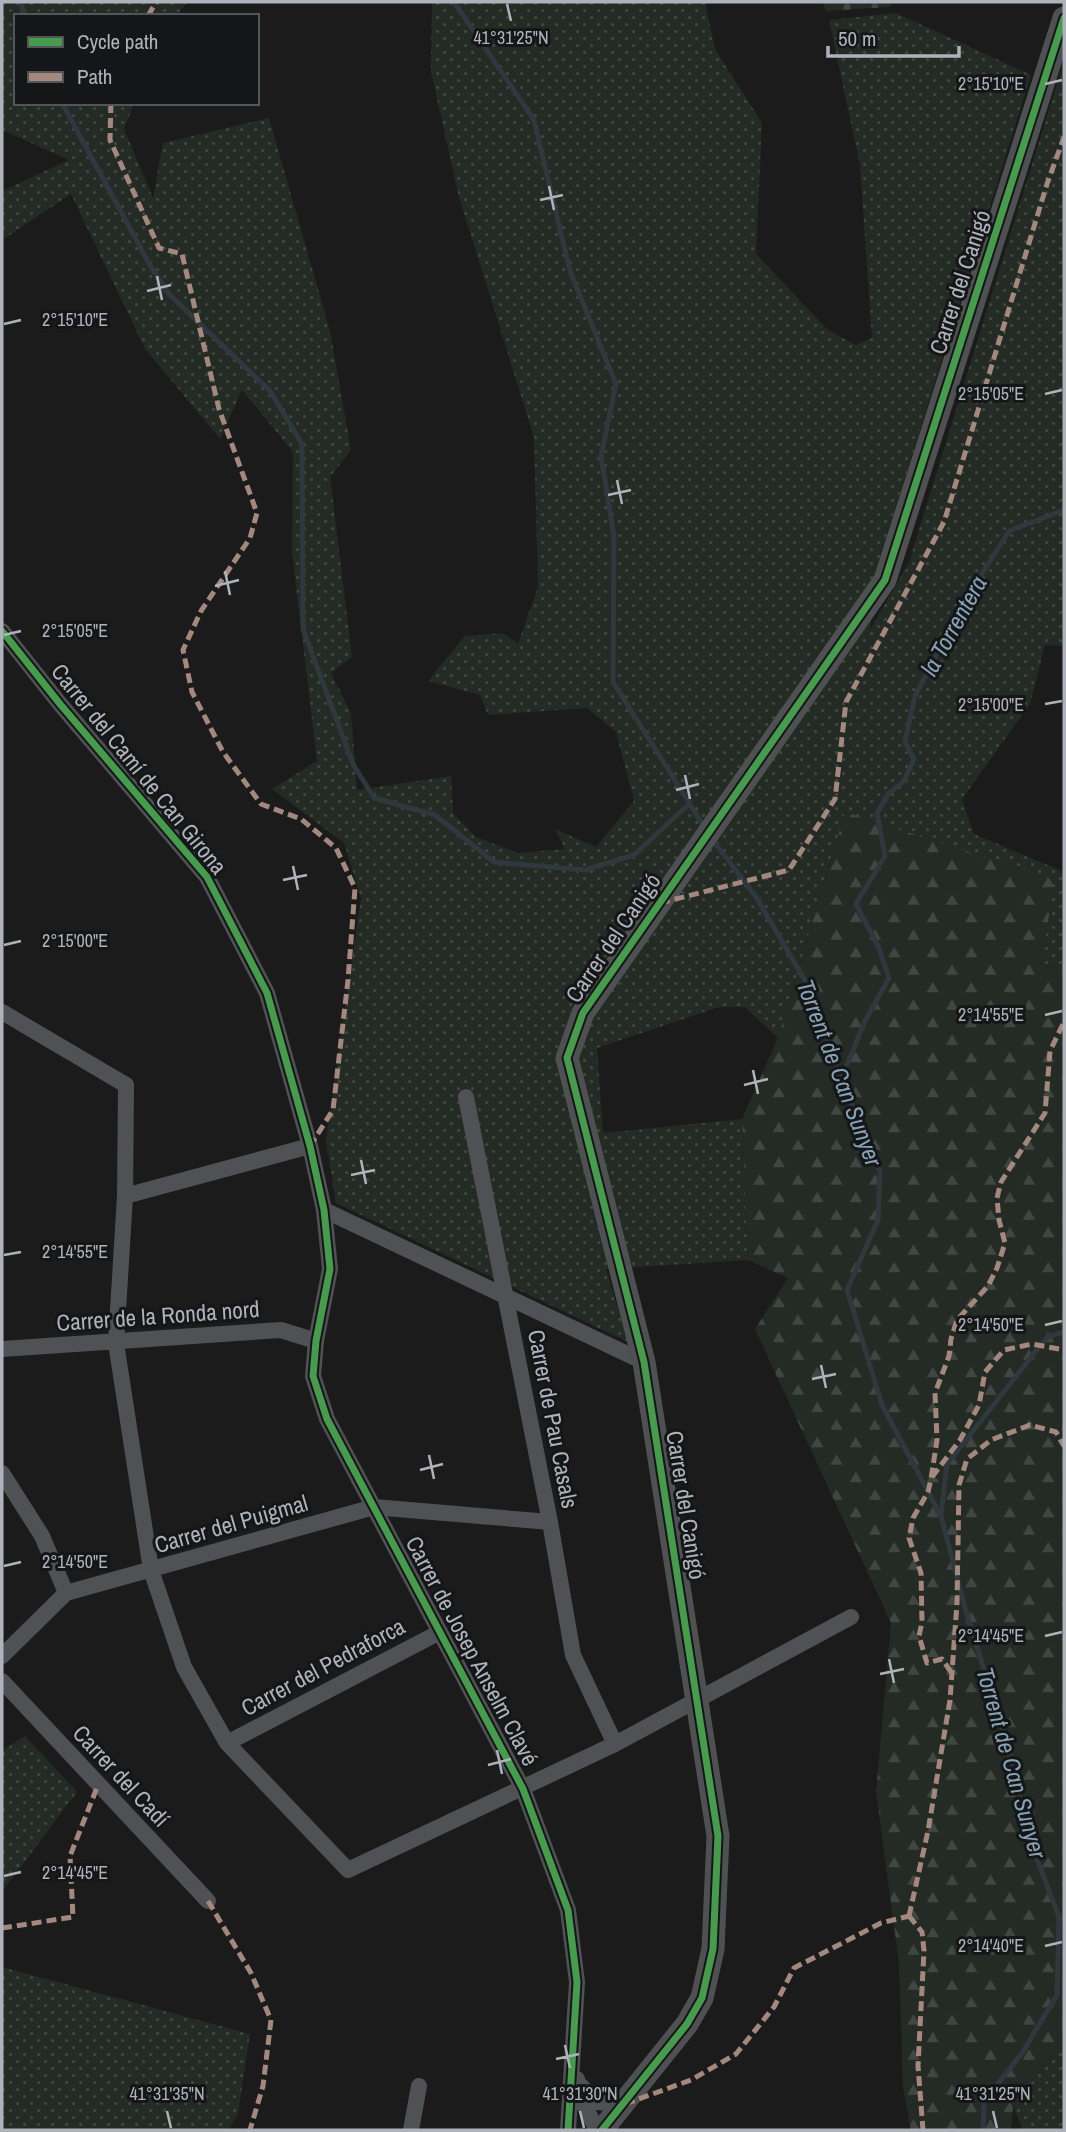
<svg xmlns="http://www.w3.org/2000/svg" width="1066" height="2132" viewBox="0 0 1066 2132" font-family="'Archivo Narrow',sans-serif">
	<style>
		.grass { fill: url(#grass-dots) }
		.forest { fill: url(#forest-firs) }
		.cemetery { fill: url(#cemetery-stones) }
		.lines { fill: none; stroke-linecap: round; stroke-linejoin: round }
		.stream { stroke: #2f383e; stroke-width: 5 }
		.street { stroke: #505155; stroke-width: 16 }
		.secondary { stroke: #4f5052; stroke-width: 23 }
		.quiet { stroke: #a5887d; stroke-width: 5; stroke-dasharray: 10 5; stroke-linecap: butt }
		.cycleway-casing { stroke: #151618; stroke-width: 11 }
		.cycleway { stroke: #469c4c; stroke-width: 7 }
		.ticks { fill: none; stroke: #aeb3bb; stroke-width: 2.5 }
		.labels { text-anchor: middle; stroke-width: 6; stroke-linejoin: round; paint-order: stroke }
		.street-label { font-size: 23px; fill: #aeb3bb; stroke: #151618 }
		.water-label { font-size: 24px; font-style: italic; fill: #87a2b4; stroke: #151618 }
		.ticks-label { font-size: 18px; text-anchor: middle; fill: #aeb3bb; stroke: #151618; stroke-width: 6; stroke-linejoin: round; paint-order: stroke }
	</style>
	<defs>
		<pattern id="grass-dots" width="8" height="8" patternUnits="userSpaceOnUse" patternTransform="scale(1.75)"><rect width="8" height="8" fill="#232b24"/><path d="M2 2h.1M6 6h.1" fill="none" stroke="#404742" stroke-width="1.8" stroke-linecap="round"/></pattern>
		<pattern id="forest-firs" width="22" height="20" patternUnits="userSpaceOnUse" patternTransform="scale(1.75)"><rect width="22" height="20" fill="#232b24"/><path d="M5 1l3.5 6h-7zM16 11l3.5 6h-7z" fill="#404742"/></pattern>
		<pattern id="cemetery-stones" width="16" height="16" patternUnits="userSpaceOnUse" patternTransform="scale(1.75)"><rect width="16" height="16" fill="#232b24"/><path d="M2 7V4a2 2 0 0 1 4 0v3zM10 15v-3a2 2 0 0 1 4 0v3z" fill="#404742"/></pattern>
	</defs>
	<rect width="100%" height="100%" fill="#1b1b1c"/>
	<!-- grass -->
	<path class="grass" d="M2 2H187L176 16H16V103H134L124 129 153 198 163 143 269 118 330 331 351 450 330 477 352 657 331 673 351 713 357 790 451 776 453 813 476 837 518 853 565 849 555 829 596 847 634 801 616 732 587 708 488 715 480 695 428 681 465 636 503 633 518 644 538 587 534 437 459 197 431 72 432 2H705L715 49 762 123 756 254 828 330 856 345 872 338 860 165 829 20 896 13 1031 75 878 564 870 630 909 562 1064 61V646L1045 645 1030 704 962 799 974 834 1064 872V969L1042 964 845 812 778 1038 745 1007H719L597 1048 603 1133 742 1119 748 1260 606 1269 628 1342 336 1203 326 1141 361 898 344 843 272 789 317 761 292 552 293 452 242 390 220 439 145 349 71 194 2 240V191L69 160 2 130Z
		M25 1736 77 1792 2 1892V1751Z
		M2 1967 250 2034 238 2114 228 2130H2Z
		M1064 2040V2130H1023L1013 2106Z"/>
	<!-- forest -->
	<path class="forest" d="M845 812 1054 879 1042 964 1064 969V2040L1013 2106 1011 2130H911L903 2088 899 1963 876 1792 891 1623 755 1329 788 1278 748 1260 742 1119 778 1038Z"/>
	<!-- cemetery -->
	<path class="cemetery" d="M822 2H892L890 7 826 11Z"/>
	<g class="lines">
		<!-- stream -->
		<path class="stream" d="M21 2 24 16
			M454 2 534 120 570 271 616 384 601 456 614 536 613 682 705 828
			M62 103 151 267 169 294 270 391 302 444 303 629 353 764 374 798 435 815 494 862 585 870 634 855 689 804
			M712 839 756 897 810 989 841 1079 880 1172 878 1220 847 1290 882 1405 941 1516 967 1615 1009 1749 1028 1835 1059 1917 1057 1995 1022 2053 984 2101 983 2130
			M841 1079 865 1021 889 978 879 948 856 904 885 856 877 813 888 794 904 781 914 759 905 742 915 696 965 601 1009 531 1064 510
			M941 1515 947 1464 1047 1337 1064 1332"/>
		<!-- street -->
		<path class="street" d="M2 631 60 704 207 877 267 993 310 1146 324 1210 330 1269 316 1341 313 1376 327 1419 523 1789 568 1910 577 1982 568 2130
			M2 1012 126 1085 125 1196 116 1343 151 1570 184 1667 227 1743 348 1870 615 1744 851 1617
			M466 1097 550 1522 573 1655 615 1744
			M125 1196 310 1146
			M324 1210 644 1362
			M2 1349 281 1330 316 1341
			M2 1473 42 1536 66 1593
			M2 1656 66 1593 374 1507 550 1522
			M2 1681 208 1901
			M227 1743 440 1632
			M577 2079 580 2097 597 2130
			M578 2083 597 2102 625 2104
			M411 2130 419 2086"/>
		<!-- secondary -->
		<path class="secondary" d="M602 2130 687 2024 702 1998 713 1949 718 1836 644 1362 567 1058 583 1013 885 580 1064 18"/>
		<!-- quiet -->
		<path class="quiet" d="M148 16 156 2
			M111 103 110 140 159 248 182 254 219 409 257 513 250 538 201 611 183 650 192 692 223 752 261 804 301 819 336 848 355 888 348 980 333 1110 310 1146
			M660 903 789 870 835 799 846 702 944 522 1047 184 1064 137
			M932 1477 960 1440 979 1405 985 1372 1004 1350 1032 1344 1064 1350
			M951 1672 942 1659 927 1663 919 1636 922 1622 921 1573 909 1538 913 1518 928 1492 931 1479 937 1440 935 1393 949 1356 951 1339 957 1320 988 1286 997 1268 1005 1243 999 1220 997 1198 1001 1182 1045 1113 1050 1051 1064 1022
			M208 1901 251 1973 271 2020 263 2086 250 2130
			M909 1916 928 1831 950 1700 957 1603 959 1485 967 1459 991 1440 1030 1425 1056 1432 1064 1446
			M909 1916 922 1932 924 1951 918 2066 923 2130
			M2 1928 73 1917 70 1856 98 1785
			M625 2104 691 2080 736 2054 774 2007 794 1968 881 1923 909 1916"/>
		<!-- cycleway casing -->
		<g class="cycleway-casing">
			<path id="cycleway" d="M2 631 60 704 207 877 267 993 310 1146 324 1210 330 1269 316 1341 313 1376 327 1419 523 1789 568 1910 577 1982 568 2130
				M602 2130 687 2024 702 1998 713 1949 718 1836 644 1362 567 1058 583 1013 885 580 1064 18"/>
		</g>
		<!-- cycleway -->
		<use href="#cycleway" class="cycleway"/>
	</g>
	<!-- ticks -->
	<path class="ticks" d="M507 4 511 21M1045 84 1062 80M549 186 554 210M540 200 563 195M157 276 162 300M147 291 171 285M4 324 21 320M1045 394 1062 390M617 480 622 504M608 495 631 490M225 571 230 595M215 586 239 580M4 635 21 631M1045 704 1062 701M685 775 690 799M676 790 699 784M293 866 298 890M283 880 307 875M4 945 21 941M1045 1015 1062 1011M753 1070 758 1094M744 1085 768 1079M361 1160 366 1184M351 1175 375 1170M4 1255 21 1252M1045 1325 1062 1321M821 1365 826 1388M812 1379 836 1374M429 1455 434 1479M420 1470 443 1464M4 1566 21 1562M1045 1636 1062 1632M889 1659 894 1683M880 1674 904 1669M497 1750 502 1774M488 1765 511 1759M4 1876 21 1872M1045 1946 1062 1942M565 2045 570 2068M556 2059 579 2054M167 2111 171 2128M580 2111 584 2128M993 2111 997 2128"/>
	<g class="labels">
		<!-- street labels -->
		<g class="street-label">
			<text transform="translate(960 282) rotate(-72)" y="8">Carrer del Canigó</text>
			<text transform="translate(139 769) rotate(51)" y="8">Carrer del Camí de Can Girona</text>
			<text transform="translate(613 938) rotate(-56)" y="8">Carrer del Canigó</text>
			<text transform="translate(158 1316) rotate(-4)" y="8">Carrer de la Ronda nord</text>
			<text transform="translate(553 1419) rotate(79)" y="8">Carrer de Pau Casals</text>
			<text transform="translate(686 1505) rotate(81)" y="8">Carrer del Canigó</text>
			<text transform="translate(231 1524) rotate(-16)" y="8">Carrer del Puigmal</text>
			<text transform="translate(472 1651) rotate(62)" y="8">Carrer de Josep Anselm Clavé</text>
			<text transform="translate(323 1667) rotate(-28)" y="8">Carrer del Pedraforca</text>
			<text transform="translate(121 1776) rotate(47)" y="8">Carrer del Cadí</text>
		</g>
		<!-- water labels -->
		<g class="water-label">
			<text transform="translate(954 626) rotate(-61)" y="8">la Torrentera</text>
			<text transform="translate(839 1073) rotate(69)" y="8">Torrent de Can Sunyer</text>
			<text transform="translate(1011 1763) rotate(74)" y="8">Torrent de Can Sunyer</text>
		</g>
	</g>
	<g class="ticks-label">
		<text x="511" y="44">41°31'25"N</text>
		<text x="991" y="90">2°15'10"E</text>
		<text x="75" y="326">2°15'10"E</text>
		<text x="991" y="400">2°15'05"E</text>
		<text x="75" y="637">2°15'05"E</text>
		<text x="991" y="711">2°15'00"E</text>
		<text x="75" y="947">2°15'00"E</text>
		<text x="991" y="1021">2°14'55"E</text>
		<text x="75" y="1258">2°14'55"E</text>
		<text x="991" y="1331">2°14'50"E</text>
		<text x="75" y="1568">2°14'50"E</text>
		<text x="991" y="1642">2°14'45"E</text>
		<text x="75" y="1879">2°14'45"E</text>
		<text x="991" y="1952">2°14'40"E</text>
		<text x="167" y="2100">41°31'35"N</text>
		<text x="580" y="2100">41°31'30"N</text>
		<text x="993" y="2100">41°31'25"N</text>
	</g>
	<!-- border -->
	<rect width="1066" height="2132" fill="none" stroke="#aeb3bb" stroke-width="7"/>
	<!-- legend -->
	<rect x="14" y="14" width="245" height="91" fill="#151618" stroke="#525559" stroke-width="2"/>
	<rect x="28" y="37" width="35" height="10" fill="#469c4c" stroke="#525559" stroke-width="2"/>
	<text x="77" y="49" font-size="21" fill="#aeb3bb">Cycle path</text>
	<rect x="28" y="72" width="35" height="10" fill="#a5887d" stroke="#525559" stroke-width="2"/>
	<text x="77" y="84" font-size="21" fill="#aeb3bb">Path</text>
	<!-- scale -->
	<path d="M828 46v10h131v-10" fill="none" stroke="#aeb3bb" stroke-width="3.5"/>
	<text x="838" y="46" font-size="21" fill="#aeb3bb" stroke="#151618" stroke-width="5" paint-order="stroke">50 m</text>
</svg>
